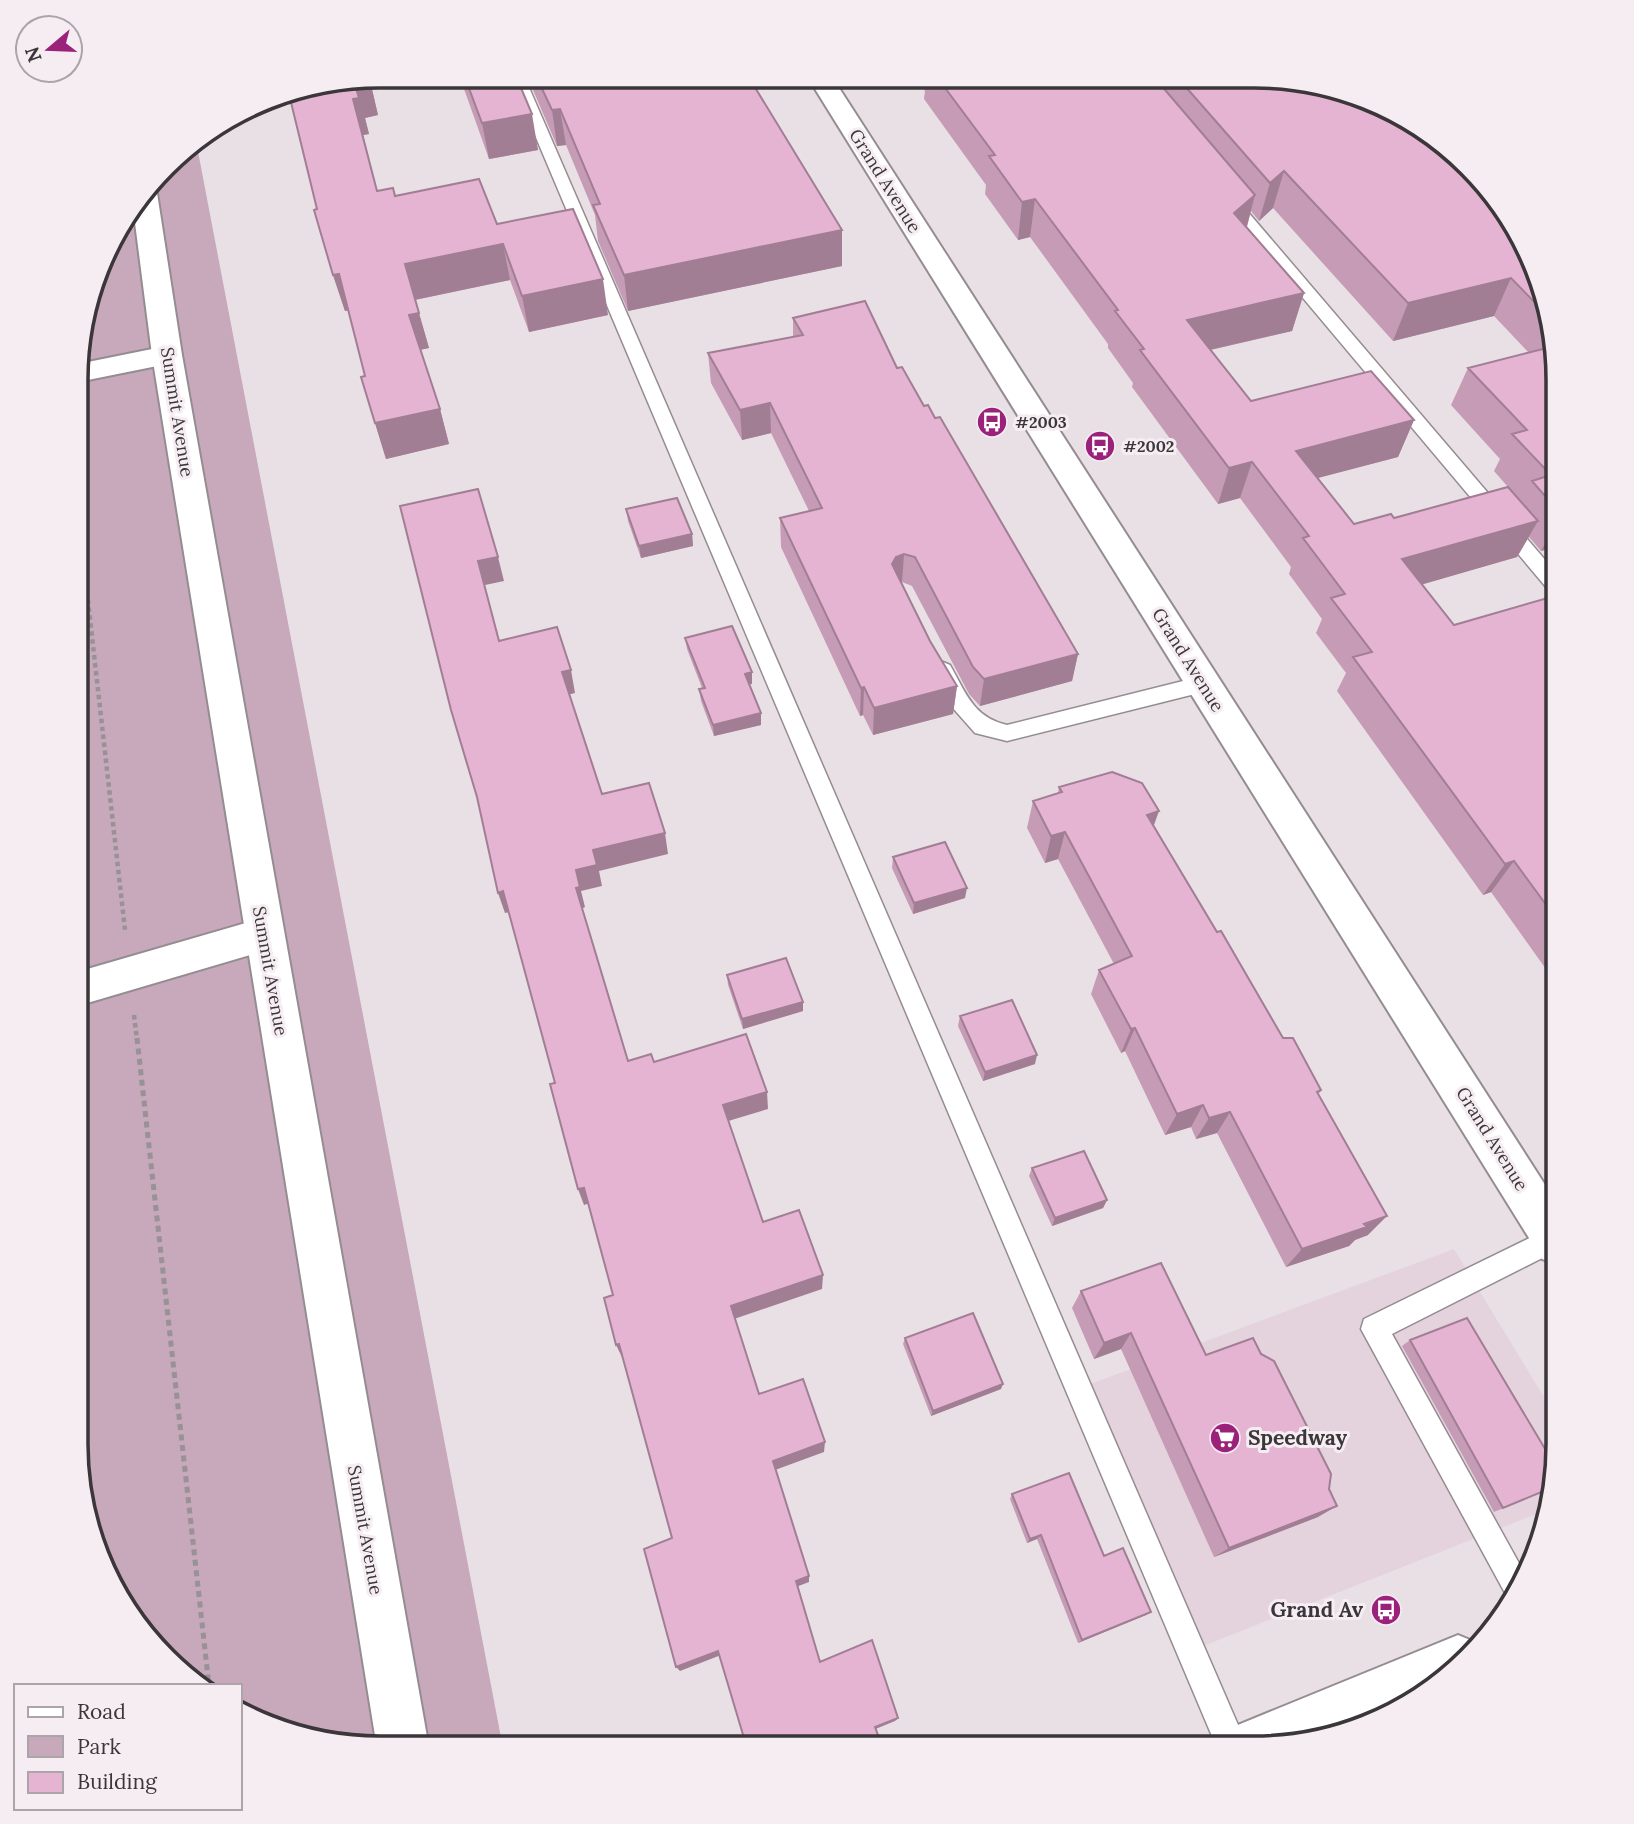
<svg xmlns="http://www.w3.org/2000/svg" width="1634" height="1824" viewBox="0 0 1634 1824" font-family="Lora,serif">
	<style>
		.built { fill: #e4d3dd }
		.green { fill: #c7a9bb }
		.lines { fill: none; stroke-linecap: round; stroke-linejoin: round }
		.service-casing { stroke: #958c92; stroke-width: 3 }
		.minor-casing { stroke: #958c92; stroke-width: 4 }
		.tertiary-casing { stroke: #958c92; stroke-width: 4 }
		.secondary-casing { stroke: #958c92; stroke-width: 4 }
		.path-far1 { stroke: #989195; stroke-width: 4.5; stroke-dasharray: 4.5 3.5; stroke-linecap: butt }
		.path { stroke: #989195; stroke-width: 5; stroke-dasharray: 6 4.5; stroke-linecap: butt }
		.service { fill: #fff; fill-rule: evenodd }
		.minor { fill: #fff; fill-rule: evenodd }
		.tertiary { fill: #fff; fill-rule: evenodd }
		.secondary { fill: #fff; fill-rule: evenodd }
		.wall { fill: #c69bb5; fill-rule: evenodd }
		.shaded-wall { fill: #a17e94 }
		.building { fill: #e6b4d3; stroke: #a17e94; stroke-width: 2 }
		.labels { text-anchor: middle; stroke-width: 6; stroke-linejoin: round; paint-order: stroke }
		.far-poi-label { font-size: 16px; font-weight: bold; fill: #3a3639; stroke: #f6edf2; text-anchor: start }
		.street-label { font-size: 18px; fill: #3a3639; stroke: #f6edf2 }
		.near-poi-label { font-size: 21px; font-weight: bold; fill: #3a3639; stroke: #f6edf2; text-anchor: start }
		.rim { fill: none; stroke: #3a3639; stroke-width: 3.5 }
	</style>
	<rect width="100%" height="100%" fill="#e9e0e5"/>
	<!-- built -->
	<path class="built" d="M1454 1249 1558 1420V1464L1544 1511 1178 1656 1066 1393Z"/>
	<!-- green -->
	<path class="green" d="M196 141 503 1748H360L240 1712V1686H204L126 1613 91 1542 76 1464 78 339 116 228 179 150Z"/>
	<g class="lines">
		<!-- service casing -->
		<g class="service-casing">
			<path id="service" d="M510 76H524L1248 1748H1217Z
				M1230 196 1236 198 1558 575V595L1551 593 1224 204 1222 201 1224 198Z
				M943 662 950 665C966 693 973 717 1007 725L1203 676 1210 678 1213 684 1210 690 1203 692 1007 741 975 733 952 707 933 670 936 665Z
				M1558 1224V1250L1392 1334 1525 1574 1518 1596 1511 1604 1361 1329 1364 1319Z"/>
		</g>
		<!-- minor casing -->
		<g class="minor-casing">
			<path id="minor" d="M167 346 177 348 182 355 177 362 78 382V364Z
				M263 918 277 923 282 935 277 947 77 1006V972Z"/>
		</g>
		<!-- tertiary casing -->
		<g class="tertiary-casing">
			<path id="tertiary" d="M150 186 157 193 182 355 429 1748H377L152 355 133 207Z
				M1458 1635 1475 1642 1423 1698 1342 1735 1274 1748H1221L1228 1729Z"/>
		</g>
		<!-- secondary casing -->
		<g class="secondary-casing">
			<path id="secondary" d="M807 76 832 77 1558 1205V1265L1542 1259Z"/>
		</g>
		<!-- path-far1 -->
		<path class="path-far1" d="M78 512 125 930
			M134 1015 137 1040"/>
		<!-- path -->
		<path class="path" d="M137 1038 209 1686"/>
		<!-- service -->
		<use href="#service" class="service"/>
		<!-- minor -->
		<use href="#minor" class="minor"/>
		<!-- tertiary -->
		<use href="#tertiary" class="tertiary"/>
		<!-- secondary -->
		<use href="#secondary" class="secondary"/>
	</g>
	<!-- wall -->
	<path class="wall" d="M459 75 516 76 538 150 489 159Z
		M527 76H748L842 266 628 311 598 241 595 215 566 145 557 146Z
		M371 77 373 85H371L378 115 365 118 369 134 363 135 377 191 497 224 608 315 529 332 510 280 415 300 429 348 420 350 440 409 449 444 386 459 375 423 365 376 348 310 345 311 333 275 288 90Z
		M915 77 1294 78 1543 282 1558 360V546L1541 551 1529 537 1517 557 1422 584 1454 625 1558 595V986L1491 892 1483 895 1337 691 1346 673 1316 633 1322 619 1289 574 1291 567 1240 498 1218 504 1132 387 1133 383 1108 348V344L1030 237 1018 240 985 194 986 185 924 99 925 91ZM1273 208 1393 341 1494 316 1529 353 1468 368 1451 405 1500 459 1494 471 1508 487 1394 518 1354 524 1318 478 1398 457 1414 420 1251 401 1211 350 1292 331 1304 293 1247 227 1251 211 1259 221Z
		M793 318 897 368 924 406 1078 654 1072 681 980 706 969 694 912 586 902 582 901 583 930 641 957 686 953 714 873 735 863 715 860 716 781 547 780 518 809 511 771 433 742 440 711 383 708 353 793 337Z
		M626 509 692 534 693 546 641 558 628 521Z
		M685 638 752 684H750L761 713V725L714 736 701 701 699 689 702 688 687 649Z
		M1059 787 1153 826 1217 932 1283 1038 1321 1090 1318 1095 1368 1235 1355 1240 1349 1246 1286 1267 1217 1133 1196 1139 1191 1127 1165 1135 1125 1051 1121 1053 1091 994 1099 970 1114 964 1058 859 1045 863 1027 828 1033 801 1058 793Z
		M893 857 965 898 913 914 892 868Z
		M727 975 803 1002V1011L743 1029 728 985Z
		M960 1016 1035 1064 983 1081 958 1026Z
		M1032 1168 1107 1200 1103 1208 1052 1226 1029 1176Z
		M1081 1291 1206 1355 1318 1517 1214 1557 1121 1349 1094 1359 1072 1308Z
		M905 1338 1001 1389 931 1416 903 1344Z
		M1410 1340 1551 1488 1494 1512 1402 1346Z
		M1012 1494 1104 1556 1151 1612 1078 1643 1037 1539 1027 1543 1010 1499Z"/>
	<!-- shaded-wall -->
	<path class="shaded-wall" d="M367 77H371L373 85H371L378 115 365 118 369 134 363 135 386 227 353 99 354 82Z
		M560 109 566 145 557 146 552 110Z
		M532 114 538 150 489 159 482 123Z
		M1284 171 1273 208 1259 221 1270 183Z
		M1255 195 1245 233 1234 213Z
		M1035 199 1030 237 1018 240 1022 202Z
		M842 230V266L628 311 624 275Z
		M503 244 510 280 414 300 405 264Z
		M339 274 350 310 345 311 333 275Z
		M1511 278 1494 316 1393 341 1408 303Z
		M603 279 608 315 529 332 522 296Z
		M1304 293 1292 331 1178 357 1187 320Z
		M419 313 429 348 419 350 409 315Z
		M770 403 771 433 742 440 740 410Z
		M440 409 449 444 386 459 375 423Z
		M1414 420 1398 457 1283 487 1296 451Z
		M1252 462 1240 498 1218 504 1229 468Z
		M1558 520V546L1541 551Z
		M1538 521 1517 557 1386 595 1402 559Z
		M692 534 693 546 641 558 639 546Z
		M904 554 902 582 894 586 892 564 896 557Z
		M498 557 504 581 485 585 478 561Z
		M1078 654 1072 681 980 706 984 679Z
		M571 670 575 693 567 695 562 672Z
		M752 672V684L746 685 745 674Z
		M957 686 953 714 873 735 874 708Z
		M864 687 863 715 860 716 861 688Z
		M761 713V725L714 736 713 725Z
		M1159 811 1149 839 1147 815Z
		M1065 832 1058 859 1045 863 1051 836Z
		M665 833 668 854 599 871 602 886 581 891 576 870 593 850Z
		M1514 861 1491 892 1483 895 1505 864Z
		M580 887 585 907 581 909 576 888Z
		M967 888 965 898 913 914 914 903Z
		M503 891 510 912 505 913 498 893Z
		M803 1002V1011L743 1029 742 1019Z
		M1135 1028 1125 1051 1121 1053 1131 1029Z
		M1037 1055 1035 1064 983 1081 985 1072Z
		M767 1092 768 1109 725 1122 723 1105Z
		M1203 1105 1191 1127 1165 1135 1177 1114Z
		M1230 1112 1217 1133 1196 1139 1209 1118Z
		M584 1188 590 1203 584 1205 578 1189Z
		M1107 1200 1103 1208 1052 1226 1055 1218Z
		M1387 1216 1368 1235 1355 1240 1349 1246 1286 1267 1302 1249Z
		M823 1275 822 1289 734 1319 731 1306Z
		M1131 1333 1121 1349 1094 1359 1104 1343Z
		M619 1344 625 1356 622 1357 616 1345Z
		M1003 1384 1001 1389 931 1416 933 1411Z
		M825 1442 824 1452 775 1470 773 1461Z
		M1337 1506 1318 1517 1214 1557 1229 1548Z
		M1041 1535 1037 1539 1027 1543 1030 1539Z
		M809 1576V1582L796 1587V1581Z
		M1151 1612 1146 1615 1078 1643 1082 1640Z
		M718 1651 721 1655 680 1671 676 1667Z
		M898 1718 895 1721 873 1730 875 1727Z"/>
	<!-- building -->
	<path class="building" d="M464 75 516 76 532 114 482 123Z
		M536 76H748L842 230 624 275 593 205 600 204 560 109 552 110Z
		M368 77 369 79 354 82 359 98 353 99 377 191 393 188 395 196 479 179 497 224 573 209 603 279 522 296 503 244 405 264 419 313 409 315 440 409 375 423 361 377 365 376 339 274 333 275 314 210 317 209 288 90Z
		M937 77H1154L1255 195 1234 213 1304 293 1187 320 1251 401 1371 371 1414 420 1296 451 1354 524 1391 514 1394 518 1508 487 1538 521 1402 559 1454 625 1558 595V921L1514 861 1505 864 1353 657 1372 652 1331 598 1345 594 1303 538 1309 536 1252 462 1229 468 1140 350 1144 349 1115 311 1118 310 1035 199 1022 202 989 156 995 155Z
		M1177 77 1294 78 1407 116 1508 211 1543 282 1550 318 1511 278 1408 303 1284 171 1270 183Z
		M865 301 897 368 902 367 924 406 928 405 935 418 940 417 1078 654 984 679 973 667 915 557 904 554 896 557 892 564 930 641 957 686 874 708 864 687 861 688 780 518 822 508 770 403 740 410 708 353 803 335 793 318Z
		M1555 346 1558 360V511L1532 481 1551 475 1512 434 1527 430 1468 368Z
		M478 489 498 557 478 561 499 641 557 627 571 670 562 672 602 794 649 783 665 833 593 850 597 865 576 870 580 887 576 888 628 1061 651 1054 654 1062 746 1034 767 1092 723 1105 763 1222 799 1210 823 1275 731 1306 759 1394 803 1379 825 1442 773 1461 809 1576 796 1581 820 1662 872 1640 898 1718 875 1727 883 1748H747L718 1651 676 1667 644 1549 672 1538 619 1344 616 1345 604 1298 613 1295 584 1188 578 1189 550 1084 555 1083 503 891 498 893 477 797 451 710 400 506Z
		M677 498 692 534 639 546 626 509Z
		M732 626 752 672 745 674 761 713 713 725 699 689 705 688 685 638Z
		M1112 772 1142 783 1159 811 1147 815 1217 932 1221 931 1283 1038H1293L1321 1090 1317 1092 1387 1216 1364 1224 1367 1227 1302 1249 1230 1112 1209 1118 1203 1105 1177 1114 1135 1028 1131 1029 1099 970 1132 956 1065 832 1051 836 1033 801 1062 792 1059 787Z
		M945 842 967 888 914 903 893 857Z
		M786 958 803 1002 742 1019 727 975Z
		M1012 1000 1037 1055 985 1072 960 1016Z
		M1084 1151 1107 1200 1055 1218 1032 1168Z
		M1161 1263 1206 1355 1253 1338 1261 1354 1274 1361 1331 1474 1329 1489 1337 1506 1229 1548 1131 1333 1104 1343 1081 1291Z
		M973 1313 1003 1384 933 1411 905 1338Z
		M1467 1318 1557 1469 1551 1488 1503 1508 1410 1340Z
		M1069 1473 1104 1556 1123 1548 1151 1612 1082 1640 1041 1535 1030 1539 1012 1494Z"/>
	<!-- icons -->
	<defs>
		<g id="bus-disc" transform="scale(1.575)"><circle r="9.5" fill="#9a227b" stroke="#f6edf2"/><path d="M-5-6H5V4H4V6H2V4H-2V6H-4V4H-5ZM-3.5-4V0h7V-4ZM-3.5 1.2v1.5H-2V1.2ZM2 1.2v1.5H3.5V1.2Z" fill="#fff"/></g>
		<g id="supermarket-disc" transform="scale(1.575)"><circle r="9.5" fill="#9a227b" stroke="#f6edf2"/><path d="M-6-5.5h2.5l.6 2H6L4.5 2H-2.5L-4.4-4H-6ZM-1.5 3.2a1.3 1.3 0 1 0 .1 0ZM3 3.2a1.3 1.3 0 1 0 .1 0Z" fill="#fff"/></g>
	</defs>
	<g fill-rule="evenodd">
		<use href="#bus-disc" x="992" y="422"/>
		<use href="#bus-disc" x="1100" y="446"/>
		<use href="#supermarket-disc" x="1225" y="1438"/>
		<use href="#bus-disc" x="1386" y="1610"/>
	</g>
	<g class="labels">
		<!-- far-poi labels -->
		<g class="far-poi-label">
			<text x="1015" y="428">#2003</text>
			<text x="1123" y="452">#2002</text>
		</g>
		<!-- street labels -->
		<g class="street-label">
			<text transform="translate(885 181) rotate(58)" y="6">Grand Avenue</text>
			<text transform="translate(177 412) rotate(81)" y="6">Summit Avenue</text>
			<text transform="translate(1188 660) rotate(58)" y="6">Grand Avenue</text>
			<text transform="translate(270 971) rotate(80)" y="6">Summit Avenue</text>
			<text transform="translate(1492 1139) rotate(58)" y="6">Grand Avenue</text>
			<text transform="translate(365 1530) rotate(80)" y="6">Summit Avenue</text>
		</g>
		<!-- near-poi labels -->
		<g class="near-poi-label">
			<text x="1248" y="1445">Speedway</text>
			<text x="1363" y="1617" text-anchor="end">Grand Av</text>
		</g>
	</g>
	<!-- crop -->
	<path d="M0 0H1634V1824H0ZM380 88H1254A292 292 0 0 1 1546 380V1444A292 292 0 0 1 1254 1736H380A292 292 0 0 1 88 1444V380A292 292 0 0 1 380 88Z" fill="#f6edf2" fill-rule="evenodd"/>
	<path class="rim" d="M380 88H1254A292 292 0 0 1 1546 380V1444A292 292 0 0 1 1254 1736H380A292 292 0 0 1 88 1444V380A292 292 0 0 1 380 88Z"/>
	<!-- legend -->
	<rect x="14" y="1684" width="228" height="126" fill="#f6edf2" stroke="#aba4a8" stroke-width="2"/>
	<rect x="28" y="1707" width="35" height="10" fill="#ffffff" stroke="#aba4a8" stroke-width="2"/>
	<text x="77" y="1719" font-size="21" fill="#3a3639">Road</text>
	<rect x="28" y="1736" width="35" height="21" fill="#c7a9bb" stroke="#aba4a8" stroke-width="2"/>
	<text x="77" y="1754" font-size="21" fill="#3a3639">Park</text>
	<rect x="28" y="1772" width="35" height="21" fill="#e6b4d3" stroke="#aba4a8" stroke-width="2"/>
	<text x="77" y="1789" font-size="21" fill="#3a3639">Building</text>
	<!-- north arrow -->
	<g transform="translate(49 49) rotate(251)"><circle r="33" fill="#f6edf2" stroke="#aba4a8" stroke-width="2"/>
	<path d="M0-5L12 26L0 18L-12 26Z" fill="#9a227b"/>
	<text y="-10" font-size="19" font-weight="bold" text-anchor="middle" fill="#3a3639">N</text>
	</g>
</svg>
